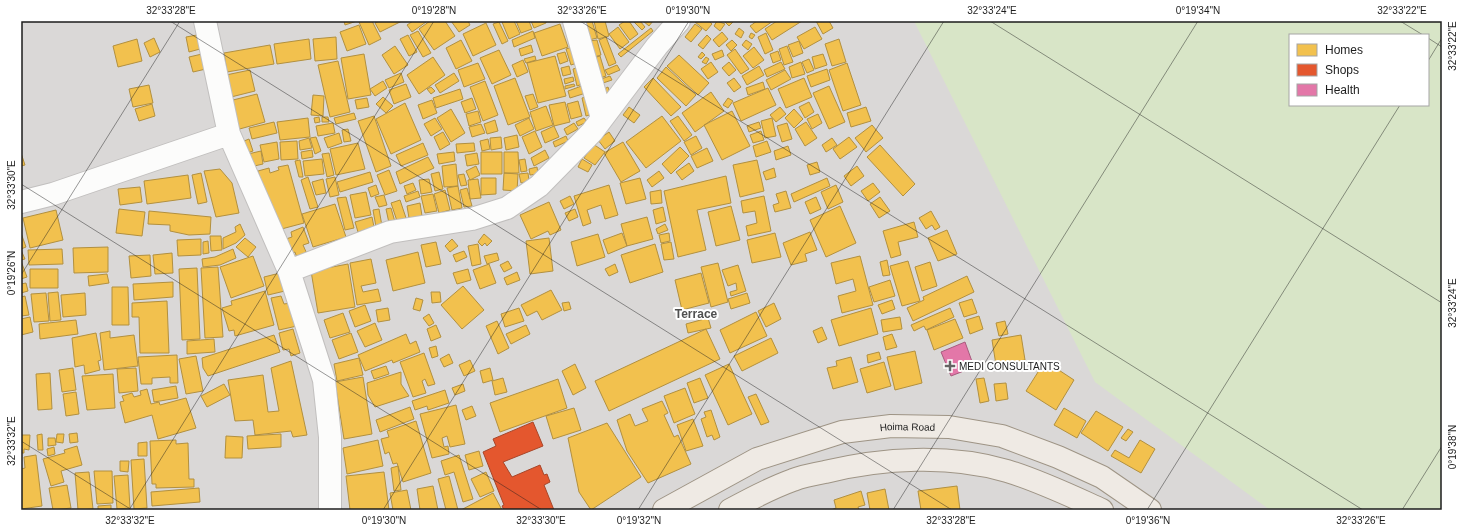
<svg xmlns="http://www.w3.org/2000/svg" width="1463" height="531" viewBox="0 0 1463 531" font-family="Helvetica,sans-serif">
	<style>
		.residential { fill: #dad8d7; fill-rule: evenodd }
		.grass { fill: #d8e5c7; fill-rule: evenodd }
		.homes { fill: #f2c14e; stroke: #b2903f }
		.shops { fill: #e4572e; stroke: #a84629 }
		.health { fill: #e377a8; stroke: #a85c7e }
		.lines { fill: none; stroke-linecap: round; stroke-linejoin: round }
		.minor-casing { stroke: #c1bfbe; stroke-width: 24 }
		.major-casing { stroke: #9e9485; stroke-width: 24 }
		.minor { stroke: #fcfcfb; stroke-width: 22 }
		.major { stroke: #efeae4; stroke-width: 22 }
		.ticks { fill: none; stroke: #1d1d1d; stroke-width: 1; stroke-opacity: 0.45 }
		.poi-dot { fill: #656463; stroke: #fff; stroke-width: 1.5 }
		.labels { text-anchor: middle; stroke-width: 4; stroke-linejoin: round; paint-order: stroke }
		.poi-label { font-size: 10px; fill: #1d1d1d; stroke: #fff; text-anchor: start }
		.street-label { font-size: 10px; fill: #1d1d1d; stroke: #fff }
		.quarter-label { font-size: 12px; font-weight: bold; fill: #505050; stroke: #fff }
		.neatline { fill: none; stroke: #1d1d1d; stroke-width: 1.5 }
		.ticks-label { font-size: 10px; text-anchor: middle; fill: #1d1d1d }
	</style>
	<rect width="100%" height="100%" fill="#ebe8e5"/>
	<!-- residential -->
	<path class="residential" d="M21 21H1442V510H21ZM1290 35H1428V105H1290Z"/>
	<!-- grass -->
	<path class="grass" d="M914 21H1442V510H1270L1095 382ZM1290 35H1428V105H1290Z"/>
	<!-- homes -->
	<path class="homes" d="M344 21H357L345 25Z
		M361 21H372L381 39 369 45 359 22Z
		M379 21H402L380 32 375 23Z
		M413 21H425L426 22 412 32 407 25Z
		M430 21H445L455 36 434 50 419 29Z
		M451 21H468L470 25 459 32Z
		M505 21H514L520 34 509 39 502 22Z
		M516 21H529L532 29 521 33Z
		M531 21H546V23L534 28Z
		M587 21H592L597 38 589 40 584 22Z
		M594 21H605L609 36 598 39Z
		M625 21H629L638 34 630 40 619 25Z
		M633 21H640L645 27 642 30Z
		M643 21H653L649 26Z
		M709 21 712 24 706 31 695 22Z
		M717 21 725 24 720 31 714 26Z
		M724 21H734L729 26Z
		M757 21H773L756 33 750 26Z
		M777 21H802L772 40 765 29Z
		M816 21H829L833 28 823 34Z
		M499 22 508 41 502 44 493 24Z
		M486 23 496 45 473 56 463 34Z
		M560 24 568 47 542 56 534 33Z
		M695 24 702 29 691 42 685 37Z
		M359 25 366 44 347 51 340 32Z
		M618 27 629 42 620 49 609 34Z
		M815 27 822 39 804 49 797 37Z
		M651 28 653 31 621 57 618 54Z
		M739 28 744 32 741 38 735 34Z
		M418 31 431 53 423 57 410 35Z
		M533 31 535 38 514 47 512 40Z
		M722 32 728 39 719 47 713 40Z
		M751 33 755 35 752 39 749 37Z
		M766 33 773 50 765 54 758 37Z
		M197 35 200 49 189 52 186 37Z
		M408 35 417 52 409 56 400 39Z
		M707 35 711 39 703 49 698 45Z
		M336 37 337 59 315 61 313 39Z
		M606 37 616 63 609 66 599 40Z
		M154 38 160 52 150 57 144 43Z
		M137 39 142 61 118 67 113 46Z
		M309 39 311 59 277 64 274 44Z
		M839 39 846 62 832 66 825 44Z
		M461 40 472 61 456 69 446 48Z
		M597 40 601 55 594 57 589 41Z
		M732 40 737 45 731 51 726 45Z
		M746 40 752 44 748 50 742 45Z
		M799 41 803 53 793 57 788 45Z
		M270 45 274 64 227 72 224 53Z
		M531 45 533 52 521 56 519 49Z
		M578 45 583 61 571 65 566 49Z
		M395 46 408 65 394 74 382 55Z
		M787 46 793 62 784 65 779 49Z
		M754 47 764 60 753 68 743 56Z
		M735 49 749 69 741 74 727 55Z
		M499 50 511 75 492 84 480 58Z
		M722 50 724 56 715 60 712 54Z
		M778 51 781 60 773 63 770 54Z
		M565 52 568 61 560 64 557 54Z
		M702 52 705 55 701 59 698 57Z
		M202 54 206 69 193 72 189 57Z
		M364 54 371 95 348 99 341 58Z
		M823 54 827 65 815 69 812 57Z
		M679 55 709 83 698 95 667 66Z
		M535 56 536 60 526 63 524 59Z
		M555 56 566 96 538 103 527 63Z
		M600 56 606 76 600 78 593 58Z
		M433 57 445 75 419 94 407 75Z
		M706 57 709 59 706 64 702 62Z
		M809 59 814 70 807 73 802 62Z
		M523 60 528 72 517 77 512 65Z
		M338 61 350 112 330 117 318 65Z
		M711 62 718 72 708 79 701 69Z
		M729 62 736 70 729 76 722 68Z
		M781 62 785 69 767 77 764 70Z
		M801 62 805 74 792 78 789 67Z
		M478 63 485 79 464 87 458 70Z
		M847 63 861 105 843 111 829 70Z
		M617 65 620 70 608 75 605 70Z
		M569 66 571 74 563 76 561 68Z
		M584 66 588 82 577 86 573 69Z
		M759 66 764 75 747 85 742 76Z
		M666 67 696 95 686 106 657 78Z
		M827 69 830 80 811 87 807 76Z
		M250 70 255 91 231 97 226 75Z
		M785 70 791 79 771 90 766 80Z
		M401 73 404 82 389 88 385 80Z
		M454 73 459 81 440 93 435 85Z
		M610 76 612 80 600 84 595 81Z
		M573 77 574 81 565 84 564 79Z
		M515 78 530 117 508 125 494 86Z
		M653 78 681 107 671 116 644 87Z
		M734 78 741 87 734 92 727 83Z
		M804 78 812 97 786 108 778 89Z
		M383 81 387 88 375 96 370 89Z
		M485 81 498 115 483 121 470 87Z
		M763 82 765 89 748 95 746 88Z
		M406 84 411 97 394 104 389 90Z
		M574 84 575 86 565 89V86Z
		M587 84 589 92 570 98 568 91Z
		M149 85 153 103 133 107 129 89Z
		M829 86 845 122 829 129 813 93Z
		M431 87 435 91 431 94 427 89Z
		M608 87 610 93 603 95 602 90Z
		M768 88 776 105 741 121 733 103Z
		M460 89 463 99 436 108 433 98Z
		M711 92 724 111 695 132 682 113Z
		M257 94 265 122 236 130 229 101Z
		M533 94 538 107 530 110 525 96Z
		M313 95 324 96 323 116 311 115Z
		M589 96 593 114 586 116 582 98Z
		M383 97 393 106 386 113 376 104Z
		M367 98 369 107 357 109 355 100Z
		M472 98 476 109 465 113 461 102Z
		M728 98 733 101 728 108 723 105Z
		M432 100 437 113 423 119 418 105Z
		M578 101 582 116 571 119 567 104Z
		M565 102 570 122 554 126 549 105Z
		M809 102 814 112 805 118 799 107Z
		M405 103 421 140 391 154 376 119Z
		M152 104 155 116 139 121 135 109Z
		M546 106 553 125 536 131 530 112Z
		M629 107 640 115 634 123 623 115Z
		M780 107 786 114 776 122 770 115Z
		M866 107 871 121 851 127 847 113Z
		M451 109 465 133 451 142 437 118Z
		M794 109 803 119 794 128 785 118Z
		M478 111 481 122 469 126 466 114Z
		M732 111 750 146 722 160 704 125Z
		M354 113 356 119 336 124 334 118Z
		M818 114 822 123 812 129 807 119Z
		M374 116 391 166 376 172 358 121Z
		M662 116 681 141 646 168 626 142Z
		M678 116 692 135 684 141 670 121Z
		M319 117 320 122 315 123 314 118Z
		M322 117H328L329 122H322Z
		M308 118 310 137 280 140 277 122Z
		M435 118 442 129 431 136 424 124Z
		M529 118 534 129 520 136 515 125Z
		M584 118 587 122 578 126 576 122Z
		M772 118 776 136 765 138 761 121Z
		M495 120 498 131 487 134 484 124Z
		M274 122 277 133 252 139 249 128Z
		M759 122 761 128 749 132 747 126Z
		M806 122 817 138 805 146 795 129Z
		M333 123 335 133 318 136 316 126Z
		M574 123 578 129 567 135 564 129Z
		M787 123 792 139 782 142 777 126Z
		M481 124 485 133 472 137 469 127Z
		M872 125 883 138 866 152 855 138Z
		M554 126 559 137 545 143 541 132Z
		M348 129 351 141 344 142 342 130Z
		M535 131 542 147 529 154 522 137Z
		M761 131 764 140 753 143 750 135Z
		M443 132 450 144 440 150 434 137Z
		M609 132 615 141 605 149 598 140Z
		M339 133 342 143 328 148 324 138Z
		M517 135 519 147 506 150 504 138Z
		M566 136 568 141 555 147 553 142Z
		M696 136 702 148 691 155 684 142Z
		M316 137 321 151 315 154 310 138Z
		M501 137 502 148 491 150 490 138Z
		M849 137 857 147 840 159 833 149Z
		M309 138 312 148 300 150 299 141Z
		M832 138 837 145 826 152 822 145Z
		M249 139 253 151 242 155 239 143Z
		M488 139 490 149 482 151 480 141Z
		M297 141 298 159 281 160 280 142Z
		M767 141 771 152 756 157 753 146Z
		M277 142 279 159 264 162 260 145Z
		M623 142 640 171 621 182 604 153Z
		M358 143 365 169 336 175 330 149Z
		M423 143 428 155 401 166 396 155Z
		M474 143 475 151 457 153 456 144Z
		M593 144 605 152 595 165 584 158Z
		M880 145 915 184 903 196 867 157Z
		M788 146 791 155 776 160 774 151Z
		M680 147 689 156 671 174 662 164Z
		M707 148 713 161 697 168 691 156Z
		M312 150 313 157 302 159 301 152Z
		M545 150 549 158 534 166 531 158Z
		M261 151 263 164 250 167 248 154Z
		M454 152 455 161 439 164 437 154Z
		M481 152H502V174H481Z
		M504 152H518L519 173H504Z
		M21 153 25 165 21 166Z
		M329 153 334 175 327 177 322 154Z
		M477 153 479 164 467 166 465 155Z
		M428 157 434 168 400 184 396 172Z
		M322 159 324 174 305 176 303 161Z
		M525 159 527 171 521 172 519 160Z
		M582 159 592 165 588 172 578 167Z
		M300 160 303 177H299L295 161Z
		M757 160 764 191 740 197 733 165Z
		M817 162 820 172 810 175 807 165Z
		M689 163 694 171 682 180 676 172Z
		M456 164 458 186 444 187 442 166Z
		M288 165 304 223 274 231 258 171 269 168 270 173 279 170 278 167Z
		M476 166 480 175 470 180 466 171Z
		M857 166 864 176 851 186 844 176Z
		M537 167 538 174 530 175 529 169Z
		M774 168 776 177 766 180 763 172Z
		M220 169 232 183 239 213 216 217 204 171Z
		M389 170 397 191 385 195 377 175Z
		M659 171 664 178 652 187 647 180Z
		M370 172 373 182 340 192 337 182Z
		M439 172 443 189 435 191 431 174Z
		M201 173 207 202 198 204 192 175Z
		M504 173 518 174 517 191 503 190Z
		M528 173 529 181 521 183 519 174Z
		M464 174 467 185 461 186 458 175Z
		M188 175 191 198 147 204 144 181Z
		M726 176 731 203 697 210 706 250 678 257 664 191Z
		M308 177 318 207 310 209 301 180Z
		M335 177 339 195 330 197 326 179Z
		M481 178H496V194L481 195Z
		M640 178 646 199 626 204 620 183Z
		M827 178 830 186 794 202 791 194Z
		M323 179 326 193 316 195 312 182Z
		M429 179 432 192 421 194 419 180Z
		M478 179 481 198 470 199 468 180Z
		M413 183 416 190 407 194 404 186Z
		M873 183 880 192 868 201 861 191Z
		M376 185 379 194 371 197 368 188Z
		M609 185 618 215 605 219 601 205 587 210 591 223 583 226 574 196Z
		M836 185 843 202 828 209 821 192Z
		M458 186 462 208 452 210 447 188Z
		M140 187 142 202 120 205 118 189Z
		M467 188 472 206 464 207 460 190Z
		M445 190 450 210 439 213 434 194Z
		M661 190 662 203 651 204 650 192Z
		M418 191 420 197 406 202 404 196Z
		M786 191 791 208 775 212 773 205 779 203 776 194Z
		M366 192 371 215 355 218 350 195Z
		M433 194 437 211 425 213 421 196Z
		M384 195 387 205 379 207 375 197Z
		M570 196 574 204 564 209 560 201Z
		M764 196 771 231 748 236 746 226 757 223 755 211 743 213 741 201Z
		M346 197 354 228 345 230 337 198Z
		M816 197 821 209 810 214 805 202Z
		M880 197 890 211 879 218 870 204Z
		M400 200 406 218 397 221 391 203Z
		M549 202 561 230 550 235 548 231 531 239 520 215Z
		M420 203 422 216 409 218 407 206Z
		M335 204 346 237 313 247 302 214Z
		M731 206 740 240 716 246 708 212Z
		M840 206 856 243 826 257 810 220Z
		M663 207 666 221 656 224 653 210Z
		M391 208 395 222 389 223 386 209Z
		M119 209 145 212 142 236 116 233Z
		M379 209 382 226 376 227 373 210Z
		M575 209 578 217 569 221 565 213Z
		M56 210 63 240 30 248 23 218Z
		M149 211 211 217 210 234 189 235 170 231V225L148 224Z
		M931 211 940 227 935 230 932 225 926 229 919 218Z
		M372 217 374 227 358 232 355 222Z
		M647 217 653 239 627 246 621 224Z
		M914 222 918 237 898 242 901 255 891 258 883 231Z
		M240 224 245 235 236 243 223 249V238L236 232 235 227Z
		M665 224 668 230 658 234 656 229Z
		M303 227 309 243 303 245 307 254 297 258 295 252 289 254 283 240 292 237 291 232Z
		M947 230 957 254 938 261 928 238Z
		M810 232 817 250 805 254 807 261 791 265 783 243Z
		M21 233 26 247 21 249Z
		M622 233 627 246 608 254 603 240Z
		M669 233 670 241 661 243 659 235Z
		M775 233 781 257 752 263 747 240Z
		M484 234 492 241 487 246 485 243 482 246 478 242Z
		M598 234 605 257 577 266 571 242Z
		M210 236H221L222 250 211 251Z
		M245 238 256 247 248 257 236 247Z
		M549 238 553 271 530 274 526 241Z
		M201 239V255L178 256 177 240Z
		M452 239 458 246 450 252 445 246Z
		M208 241 209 253 203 254V242Z
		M436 242 441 264 426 267 421 245Z
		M671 242 674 259 664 260 661 244Z
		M478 244 481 264 472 266 468 246Z
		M655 244 663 272 630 283 621 255Z
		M108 247V272L74 273 73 248Z
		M62 249 63 264 29 265 28 250Z
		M233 249 236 258 220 265 203 267 202 259 215 257Z
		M21 250 25 259 21 260Z
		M464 251 467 257 456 262 453 255Z
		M418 252 425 283 393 291 386 260Z
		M172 253 173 273 155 274 153 255Z
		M497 253 499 260 487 264 484 256Z
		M150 255 151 276 131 278 129 256Z
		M253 256 264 286 231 298 220 267Z
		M860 256 873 305 842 313 838 296 856 291 853 279 836 284 831 263Z
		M371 259 376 283 361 286 363 292 378 289 381 301 357 305 350 263Z
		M887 260 890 275 883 276 880 262Z
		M21 261 27 277 21 279Z
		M508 261 512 268 504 272 500 265Z
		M908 261 920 301 902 306 890 266Z
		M930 262 937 286 922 291 915 267Z
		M718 263 728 302 711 307 701 267Z
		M348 264 355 307 318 313 311 271Z
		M489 264 496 283 480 289 473 270Z
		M615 264 618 272 609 276 605 269Z
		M738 265 746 291 731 296 730 292 737 290 736 283 728 286 722 270Z
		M218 267 223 337 205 338 201 268Z
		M197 268 200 339 182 340 179 269Z
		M30 269H58V288H30Z
		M468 269 471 280 457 284 453 273Z
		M517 272 520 280 507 285 504 278Z
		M280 273 285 291 268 295 264 277Z
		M701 273 709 303 682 310 675 280Z
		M107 274 109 283 89 286 88 276Z
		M967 276 974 292 913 321 907 308 924 300 923 297Z
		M890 280 895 296 874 302 869 287Z
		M173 282V297L134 300 133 284Z
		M26 283 28 291 21 293V284Z
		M463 286 484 310 462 329 441 305Z
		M112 287H128L129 325H112Z
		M551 290 562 310 542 320 537 311 527 316 521 305Z
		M265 291 274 325 235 336 234 330 229 331 222 308 232 305 231 301Z
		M58 292 61 320 50 321 48 293Z
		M431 292H440L441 302 432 303Z
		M46 293 49 321 34 322 31 294Z
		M85 293 86 315 63 317 61 295Z
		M747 293 750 303 731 309 728 299Z
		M25 296 29 315 21 316V297Z
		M281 296 284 304 290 303 297 326 279 330 271 298Z
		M416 298 423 300 420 311 413 309Z
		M972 299 977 313 964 317 959 303Z
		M892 300 895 309 882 314 878 305Z
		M167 301 169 353H140L139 317H132V303Z
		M569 302 571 309 564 311 562 303Z
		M774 303 781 319 766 327 758 311Z
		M365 305 371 321 355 327 349 311Z
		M388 308 390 320 378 322 376 310Z
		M519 308 524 321 505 327 501 314Z
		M871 308 878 334 839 346 831 320Z
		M950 308 954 317 926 330 924 326 914 331 911 325Z
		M756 312 767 336 730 353 720 330Z
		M343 313 350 332 330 338 324 320Z
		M429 314 434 323 429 326 423 318Z
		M979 316 983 329 970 334 966 320Z
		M30 317 33 332 21 335V319Z
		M900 317 902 329 883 332 881 320Z
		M708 318 711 328 688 333 686 324Z
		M955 319 963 338 934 350 927 330Z
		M76 320 78 334 40 339 39 324Z
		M497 321 509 348 498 354 486 326Z
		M1005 321 1008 334 999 336 996 323Z
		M375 323 382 340 365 347 357 331Z
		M436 325 441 337 431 341 427 329Z
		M526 325 530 334 511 344 506 334Z
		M822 327 827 339 818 343 813 331Z
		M293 329 300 353 291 356 289 349 283 350 279 333Z
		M706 329 720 359 609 411 595 381Z
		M110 331V338L134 335 138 366 104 370 100 333Z
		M96 333 101 360 98 361 100 370 85 374 84 365 75 367 72 338Z
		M351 333 358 352 339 359 332 340Z
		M406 334 410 344 416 341 420 352 393 363 392 360 365 371 358 355Z
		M892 334 897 347 886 350 883 337Z
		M274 335 280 352 208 376 203 368 202 358Z
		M1021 335 1025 360 996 365 992 340Z
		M771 338 778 353 742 371 734 356Z
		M214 339 215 352 187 354V341Z
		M436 346 438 356 432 358 429 348Z
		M915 351 922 383 895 390 887 357Z
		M879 352 881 359 868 363 867 355Z
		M424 353 435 384 428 386 425 379 422 381 426 393 413 397 400 362Z
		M449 354 453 363 444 367 440 359Z
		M177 355 178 383H170V377L152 378V384H141L138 357Z
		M196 356 203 391 186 394 179 359Z
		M851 357 858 382 833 389 827 368 837 366 836 361Z
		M359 358 363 375 337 381 334 364Z
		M470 360 475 371 464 376 459 365Z
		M291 361 307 435 293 437 291 431 255 435 253 420 235 421 228 380 263 375 268 412 279 411 271 368Z
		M1045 361 1074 380 1056 410 1026 391Z
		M884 362 891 386 867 393 860 369Z
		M575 364 586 388 573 395 562 371Z
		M729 364 752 414 728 425 705 375Z
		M386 366 389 374 374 379 371 371Z
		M73 368 76 390 62 392 59 370Z
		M136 368 138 391 119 393 117 369Z
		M490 368 493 380 483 383 480 371Z
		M401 372V384L409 396 375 407 368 395 367 383Z
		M50 373 52 409 38 410 36 374Z
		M113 374 115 408 87 410 82 376Z
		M363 377 372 434 344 439 335 382Z
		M503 378 507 392 495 395 492 381Z
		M700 378 708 398 694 403 687 383Z
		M984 378 989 401 980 403 976 379Z
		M558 379 567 408 500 432 490 403Z
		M1006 383 1008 399 996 401 994 384Z
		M224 384 230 395 207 407 201 396Z
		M463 384 465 391 455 395 452 388Z
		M176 386 178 398 154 402 152 390Z
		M685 388 695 414 674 423 664 396Z
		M147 389 151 404 159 402 160 405 186 398 196 428 158 439 152 415 125 423 120 402 124 401 122 396 132 393 134 397 141 395 140 391Z
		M445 390 449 403 428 410 427 406 415 410 412 401Z
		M76 392 79 414 66 416 63 394Z
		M756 394 769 422 761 425 748 397Z
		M662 401 668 413 664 415 674 437 678 435 691 464 648 483 627 451 617 420 630 414 635 426 648 421 642 409Z
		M456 405 465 444 450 447 447 436 442 438 444 447 448 446 449 454 432 458 420 414Z
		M472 406 476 416 466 420 462 410Z
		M410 407 414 419 380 432 376 420Z
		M574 408 581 430 553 439 546 416Z
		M1064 408 1086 421 1077 438 1054 425Z
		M711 410 720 437 714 440 712 435 707 437 701 419 706 417 704 412Z
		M1096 411 1123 427 1108 451 1081 433Z
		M693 419 703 446 686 451 677 425Z
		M416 421 431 473 403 482 397 463 393 464 389 452 385 454 381 439 389 437 387 431Z
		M607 423 641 477 591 510 579 492 568 438Z
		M1128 429 1133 432 1126 441 1121 438Z
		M77 433 78 442 70 443 69 434Z
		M42 434 43 450H38L37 435Z
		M57 434H64L63 443 56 442Z
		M281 434V447L248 449 247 436Z
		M21 435H30L29 450 24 449V453H21Z
		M226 436 243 437 242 458H225Z
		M48 438H55L56 445 48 446Z
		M176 440V444L188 443 189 479H194V487L156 488V484H152L150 441Z
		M378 440 383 466 347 474 343 448Z
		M1140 440 1155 449 1141 473 1111 456 1115 450 1129 458Z
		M147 442V456H138V443Z
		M77 446 82 465 61 471 64 482 51 486 43 459 65 453 64 450Z
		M54 447 55 454 48 456 47 449Z
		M479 451 483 466 469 470 465 455Z
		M36 455 42 506 21 509V469L25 468 24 457Z
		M459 455 473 499 463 502 454 472 445 475 441 461Z
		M144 459 147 508 134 509 131 460Z
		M120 461H129L128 472 120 471Z
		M398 466 401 490 394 491 391 468Z
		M94 471H112L113 503 97 504Z
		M89 472 93 509 78 510 75 473Z
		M384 472 389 510H350L346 476Z
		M486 472 494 491 480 497 471 479Z
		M128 475 130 508 117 509 114 476Z
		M449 476 458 510H446L438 479Z
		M67 485 71 508 53 510 49 488Z
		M433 486 438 510H420L417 489Z
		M957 486 960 510H921L918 491Z
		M199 488 200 502 152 506 151 492Z
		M885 489 889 510H870L867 493Z
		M407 490 411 510H393L390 493Z
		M861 491 865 505 858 507 859 510H831L836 508 834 500Z
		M493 493 502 510H461Z
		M111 505V510H98V506Z"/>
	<!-- shops -->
	<path class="shops" d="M533 422 543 446 503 462 512 477 540 465 544 475 547 474 550 482 544 485 554 510H504L502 506 504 505 483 452 496 446 493 439Z"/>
	<!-- health -->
	<path class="health" d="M965 342 974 367 951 376 941 352Z"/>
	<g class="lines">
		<!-- minor casing -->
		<g class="minor-casing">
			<path id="minor" d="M205 21 229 134 289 271 324 380 330 437V510
				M574 21 602 118
				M21 202 53 194 229 134
				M289 271 390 232 472 219 507 208 539 186 592 132 657 46 679 21"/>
		</g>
		<!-- major casing -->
		<g class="major-casing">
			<g id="major">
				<path id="s1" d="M664 510 757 459 842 432 891 426 949 427 1002 436 1058 457 1102 477 1150 510"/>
				<path d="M730 510C750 499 771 488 793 480 803 476 814 474 825 472 883 458 949 454 1007 471 1040 481 1071 496 1102 510"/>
			</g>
		</g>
		<!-- minor -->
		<use href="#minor" class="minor"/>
		<!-- major -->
		<use href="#major" class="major"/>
	</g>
	<!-- ticks -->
	<path class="ticks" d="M170 21 952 510M580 21 1363 510M990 21 1442 303M1400 21 1423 35M1428 38 1442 47M1428 61 1442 38M21 184 542 510M21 275 180 21M21 441 132 510M129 510 434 21M383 510 689 21M638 510 944 21M893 510 1198 21M1147 510 1400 105M1402 510 1442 446"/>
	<!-- markers -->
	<path class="poi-dot" d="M948 360h4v4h4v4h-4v4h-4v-4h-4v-4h4z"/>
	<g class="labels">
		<!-- poi labels -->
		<g class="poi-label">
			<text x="959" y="370">MEDI CONSULTANTS</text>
		</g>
		<!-- street labels -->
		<g class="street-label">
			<text dy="4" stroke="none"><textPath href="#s1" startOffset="261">Hoima Road</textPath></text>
		</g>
		<!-- quarter labels -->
		<g class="quarter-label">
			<text x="696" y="318">Terrace</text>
		</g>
	</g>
	<!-- border -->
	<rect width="1463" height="531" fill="none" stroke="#ffffff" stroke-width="44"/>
	<!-- legend -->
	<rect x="1289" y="34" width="140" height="72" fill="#ffffff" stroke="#a5a5a5"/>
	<rect x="1297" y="44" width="20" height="12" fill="#f2c14e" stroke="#a5a5a5"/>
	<text x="1325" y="54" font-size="12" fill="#1d1d1d">Homes</text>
	<rect x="1297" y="64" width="20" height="12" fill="#e4572e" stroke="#a5a5a5"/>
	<text x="1325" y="74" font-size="12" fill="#1d1d1d">Shops</text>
	<rect x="1297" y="84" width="20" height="12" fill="#e377a8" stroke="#a5a5a5"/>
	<text x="1325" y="94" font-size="12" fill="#1d1d1d">Health</text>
	<rect x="22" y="22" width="1419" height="487" class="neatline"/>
	<g class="ticks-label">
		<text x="171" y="14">32°33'28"E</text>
		<text x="434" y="14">0°19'28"N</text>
		<text x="582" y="14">32°33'26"E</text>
		<text x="688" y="14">0°19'30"N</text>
		<text x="992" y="14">32°33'24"E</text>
		<text x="1198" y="14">0°19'34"N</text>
		<text x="1402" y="14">32°33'22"E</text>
		<text transform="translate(1452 46) rotate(-90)" y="4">32°33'22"E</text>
		<text transform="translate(11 185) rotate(-90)" y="4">32°33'30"E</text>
		<text transform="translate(11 273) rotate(-90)" y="4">0°19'26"N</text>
		<text transform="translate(1452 303) rotate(-90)" y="4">32°33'24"E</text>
		<text transform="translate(11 441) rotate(-90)" y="4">32°33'32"E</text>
		<text transform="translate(1452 447) rotate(-90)" y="4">0°19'38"N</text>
		<text x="130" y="524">32°33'32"E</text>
		<text x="384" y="524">0°19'30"N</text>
		<text x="541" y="524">32°33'30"E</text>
		<text x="639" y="524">0°19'32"N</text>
		<text x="951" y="524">32°33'28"E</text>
		<text x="1148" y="524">0°19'36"N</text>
		<text x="1361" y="524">32°33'26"E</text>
	</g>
</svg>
